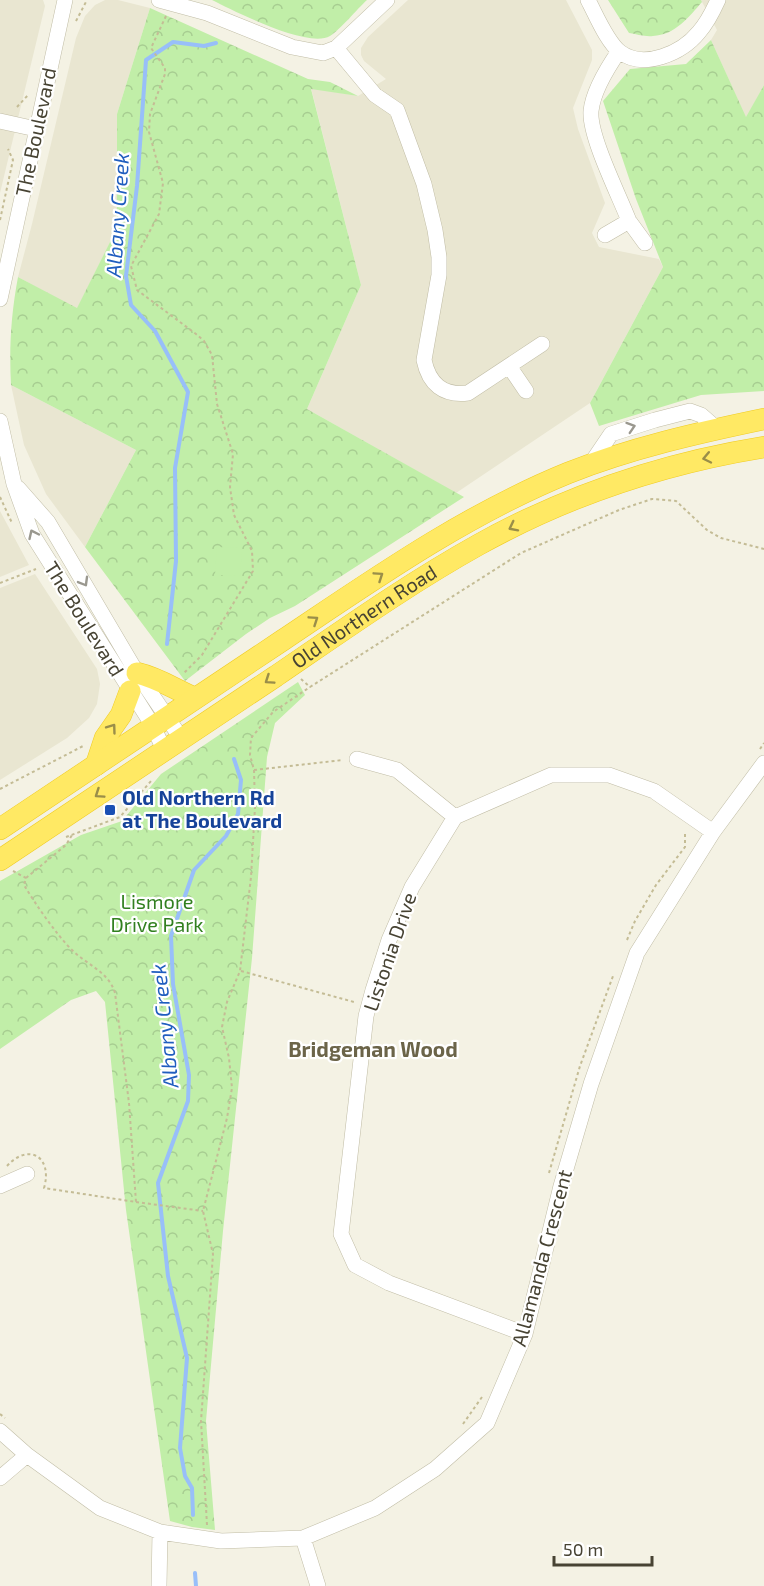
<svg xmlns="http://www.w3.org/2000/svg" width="764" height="1586" viewBox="0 0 764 1586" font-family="'Exo 2',sans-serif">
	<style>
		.residential { fill: #e9e6d1 }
		.forest { fill: url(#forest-crowns) }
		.pitch { fill: #c1eea8 }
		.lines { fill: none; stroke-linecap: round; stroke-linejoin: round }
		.stream { stroke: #98bff9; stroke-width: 4 }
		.minor-casing { stroke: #c1bda6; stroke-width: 16 }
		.highway-casing { stroke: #f0cb22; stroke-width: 22 }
		.path { stroke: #c4bc95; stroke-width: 2; stroke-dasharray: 3 3; stroke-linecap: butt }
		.minor { stroke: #fff; stroke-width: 15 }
		.highway { stroke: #ffe964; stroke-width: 21 }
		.oneway { stroke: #9a988f }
		.oneway2 { stroke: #9a8e49 }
		.transit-dot { fill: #1a4fb4; stroke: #fff; stroke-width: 2 }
		.labels { text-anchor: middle; stroke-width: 4.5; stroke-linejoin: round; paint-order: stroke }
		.street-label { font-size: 20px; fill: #474333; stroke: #fff }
		.transit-label { font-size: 20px; font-weight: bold; fill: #164399; stroke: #fff; text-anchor: start }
		.park-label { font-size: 20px; fill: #328020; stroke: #fff }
		.water-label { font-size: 21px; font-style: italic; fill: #205ebf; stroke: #fff }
		.neighbourhood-label { font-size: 21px; font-weight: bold; fill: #6b6449; stroke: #fff }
	</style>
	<defs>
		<pattern id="forest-crowns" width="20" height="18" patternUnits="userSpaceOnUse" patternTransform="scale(1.5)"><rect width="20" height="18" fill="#c1eea8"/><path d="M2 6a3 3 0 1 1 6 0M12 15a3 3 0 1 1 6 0" fill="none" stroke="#a7cd91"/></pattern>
	</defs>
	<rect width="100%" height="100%" fill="#f4f2e4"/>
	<!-- residential -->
	<path class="residential" d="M0 0H43L45 6 0 193Z
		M105 0H118L150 8 117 114V228L77 309 18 277 32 224 76 38 85 16 95 5Z
		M408 0H566L592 50V60L573 108 578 129 605 203 592 233 599 247 659 259 663 267 590 403 456 493 307 409 361 285 311 88 358 96 386 79 364 61 361 55V48L368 37Z
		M701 0H764V85L746 118 711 40 717 30Z
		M11 385 136 450 85 547 46 494 24 445Z
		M0 511 29 565 0 577Z
		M35 574 97 669 100 684 97 704 89 718 67 738 0 780V588Z"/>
	<!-- forest -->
	<path class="forest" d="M212 0H367C357 9 340 30 330 36 308 49 234 11 212 0Z
		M608 0H701L702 2C689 17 675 35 653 36 645 37 636 34 629 33Z
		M150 8 308 79 330 82 358 96 311 89 361 285 307 409 464 497 295 606 270 618 246 634 185 681 85 547 136 450 11 385C9 348 11 314 18 277L77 308 117 228V114Z
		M711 40 746 117 764 85V391L701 395 599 426 590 403 663 267 636 199 603 101 630 69 686 64Z
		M298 682 305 695 275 723 267 757 252 958 223 1231 206 1421 215 1530 192 1527 170 1521 126 1210 105 1002 96 991 71 1000 0 1049V881L81 835 122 821 161 774Z"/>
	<!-- pitch -->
	<path class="pitch" d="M217 547 242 548 240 576 215 575Z"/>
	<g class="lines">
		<!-- stream -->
		<path class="stream" d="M167 644 176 561 175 468 188 392 155 331 131 305 126 276 137 186 146 60 173 42 204 46 216 43
			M193 1515 192 1488 185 1476 180 1448 187 1358 168 1276 158 1183 188 1101 189 1075 173 984 171 936 194 870 226 836 238 814 241 780 234 759
			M195 1573 196 1586"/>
		<!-- minor casing -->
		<g class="minor-casing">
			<path id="minor" d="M159 0 207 13 292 47 323 53 336 48 387 0
				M588 0C596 15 607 42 620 52 644 70 682 53 699 32 707 23 713 11 718 0
				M336 48 375 95 397 110 424 184 435 230 439 257V275L424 360C429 384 443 396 468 393L542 344
				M619 51C608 67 593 91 591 111 589 136 619 195 629 221
				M0 121 36 129
				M605 235 629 221 645 243
				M0 299 65 0
				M509 366 526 391
				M0 421 14 484 32 534 153 726 164 750
				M590 465 611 434 655 420 690 411 701 415 717 429
				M18 488 48 522 137 673 181 738
				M357 759 397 770 455 817
				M0 1186 27 1174
				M525 1334 389 1283 355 1265 341 1234 366 1016 373 990 389 940 412 887 455 817 551 775H609L654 791 713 832
				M0 1431 27 1455 100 1508 160 1532 221 1541 303 1538 375 1508 435 1469 487 1423 525 1334 561 1186 591 1084 637 953 713 832 764 763
				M0 1478 27 1455
				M303 1538 318 1586
				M159 1586 160 1532"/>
		</g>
		<!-- highway casing -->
		<g class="highway-casing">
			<g id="highway">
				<path d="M137 673C159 678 174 689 195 698"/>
				<path d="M96 765 105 738 121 715 130 691"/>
				<path d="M0 829C94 766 189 703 283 640 374 579 465 515 568 473 631 448 697 433 764 419"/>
				<path id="s1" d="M0 860C92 798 184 737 276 676 342 631 408 584 478 545 566 496 665 463 764 447"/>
			</g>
		</g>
		<!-- path -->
		<path class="path" d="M166 16 151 48 165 68V74L150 114 149 132 163 183 159 214 131 266 137 290 196 334 204 341 212 355 217 404 233 454 230 487 234 515 252 551 253 571 202 655 183 674
			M76 21 87 0
			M17 107 29 94
			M0 220 13 160 8 149
			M0 497 12 523
			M0 583 36 569
			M301 679 310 687 521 553 619 510 652 499 676 501 707 530 721 538 764 549
			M760 749 764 743
			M254 770 343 760
			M0 789 85 745
			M66 837 120 817 151 781
			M13 871 26 878
			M627 940 635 921 656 885 685 847V833
			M241 971 354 1002
			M7 1166C29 1142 53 1157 44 1188L136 1202 129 1103 115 993C109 972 87 965 72 950 56 934 36 905 24 885L26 878 66 845 72 835
			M549 1173 580 1066 613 976
			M136 1202 203 1211
			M0 1414 5 1418
			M463 1424 482 1397
			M207 1525 201 1421 213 1254 203 1211 227 1118 232 1088 229 1058 222 1027 227 1002 240 971 251 877 255 807 254 770 250 755 251 738 273 712 310 687"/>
		<!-- minor -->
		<use href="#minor" class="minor"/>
		<!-- highway -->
		<use href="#highway" class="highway"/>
	</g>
	<!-- one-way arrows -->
	<defs><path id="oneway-chevron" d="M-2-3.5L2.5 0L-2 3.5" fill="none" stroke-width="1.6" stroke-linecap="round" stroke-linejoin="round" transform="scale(1.5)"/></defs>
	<g class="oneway">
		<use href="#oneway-chevron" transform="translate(631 427) rotate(-18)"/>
		<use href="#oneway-chevron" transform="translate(33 534) rotate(-115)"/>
		<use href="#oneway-chevron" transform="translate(84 582) rotate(60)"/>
	</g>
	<g class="oneway2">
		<use href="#oneway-chevron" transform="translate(707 458) rotate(168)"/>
		<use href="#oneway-chevron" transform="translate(513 527) rotate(153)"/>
		<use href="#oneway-chevron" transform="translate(379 576) rotate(-34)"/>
		<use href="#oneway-chevron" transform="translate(314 620) rotate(-34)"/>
		<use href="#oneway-chevron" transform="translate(269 680) rotate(146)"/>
		<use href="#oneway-chevron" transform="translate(112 728) rotate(-54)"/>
		<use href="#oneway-chevron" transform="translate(99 794) rotate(146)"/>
	</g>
	<!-- markers -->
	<rect class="transit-dot" x="104" y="804" width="12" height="12" rx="3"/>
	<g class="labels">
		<!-- street labels -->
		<g class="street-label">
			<text transform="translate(36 132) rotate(-78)" y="7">The Boulevard</text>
			<text dy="7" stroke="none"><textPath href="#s1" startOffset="438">Old Northern Road</textPath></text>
			<text transform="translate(84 619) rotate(58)" y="7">The Boulevard</text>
			<text transform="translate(390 952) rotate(-71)" y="7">Listonia Drive</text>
			<text transform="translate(542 1258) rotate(-75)" y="7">Allamanda Crescent</text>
		</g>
		<!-- transit labels -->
		<g class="transit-label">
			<text x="122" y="805">Old Northern Rd<tspan x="122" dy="23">at The Boulevard</tspan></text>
		</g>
		<!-- park labels -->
		<g class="park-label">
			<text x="157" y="909">Lismore<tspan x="157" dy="23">Drive Park</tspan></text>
		</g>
		<!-- water labels -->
		<g class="water-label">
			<text transform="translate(118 215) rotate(-86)" y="7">Albany Creek</text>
			<text transform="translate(165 1026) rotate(-96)" y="7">Albany Creek</text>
		</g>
		<!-- neighbourhood labels -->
		<g class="neighbourhood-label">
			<text x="373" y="1057">Bridgeman Wood</text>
		</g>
	</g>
	<!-- scale -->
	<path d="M554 1556v9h98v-9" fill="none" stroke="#474333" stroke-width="3"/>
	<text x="563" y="1556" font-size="18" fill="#474333" stroke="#ffffff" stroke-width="4.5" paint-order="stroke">50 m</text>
</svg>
